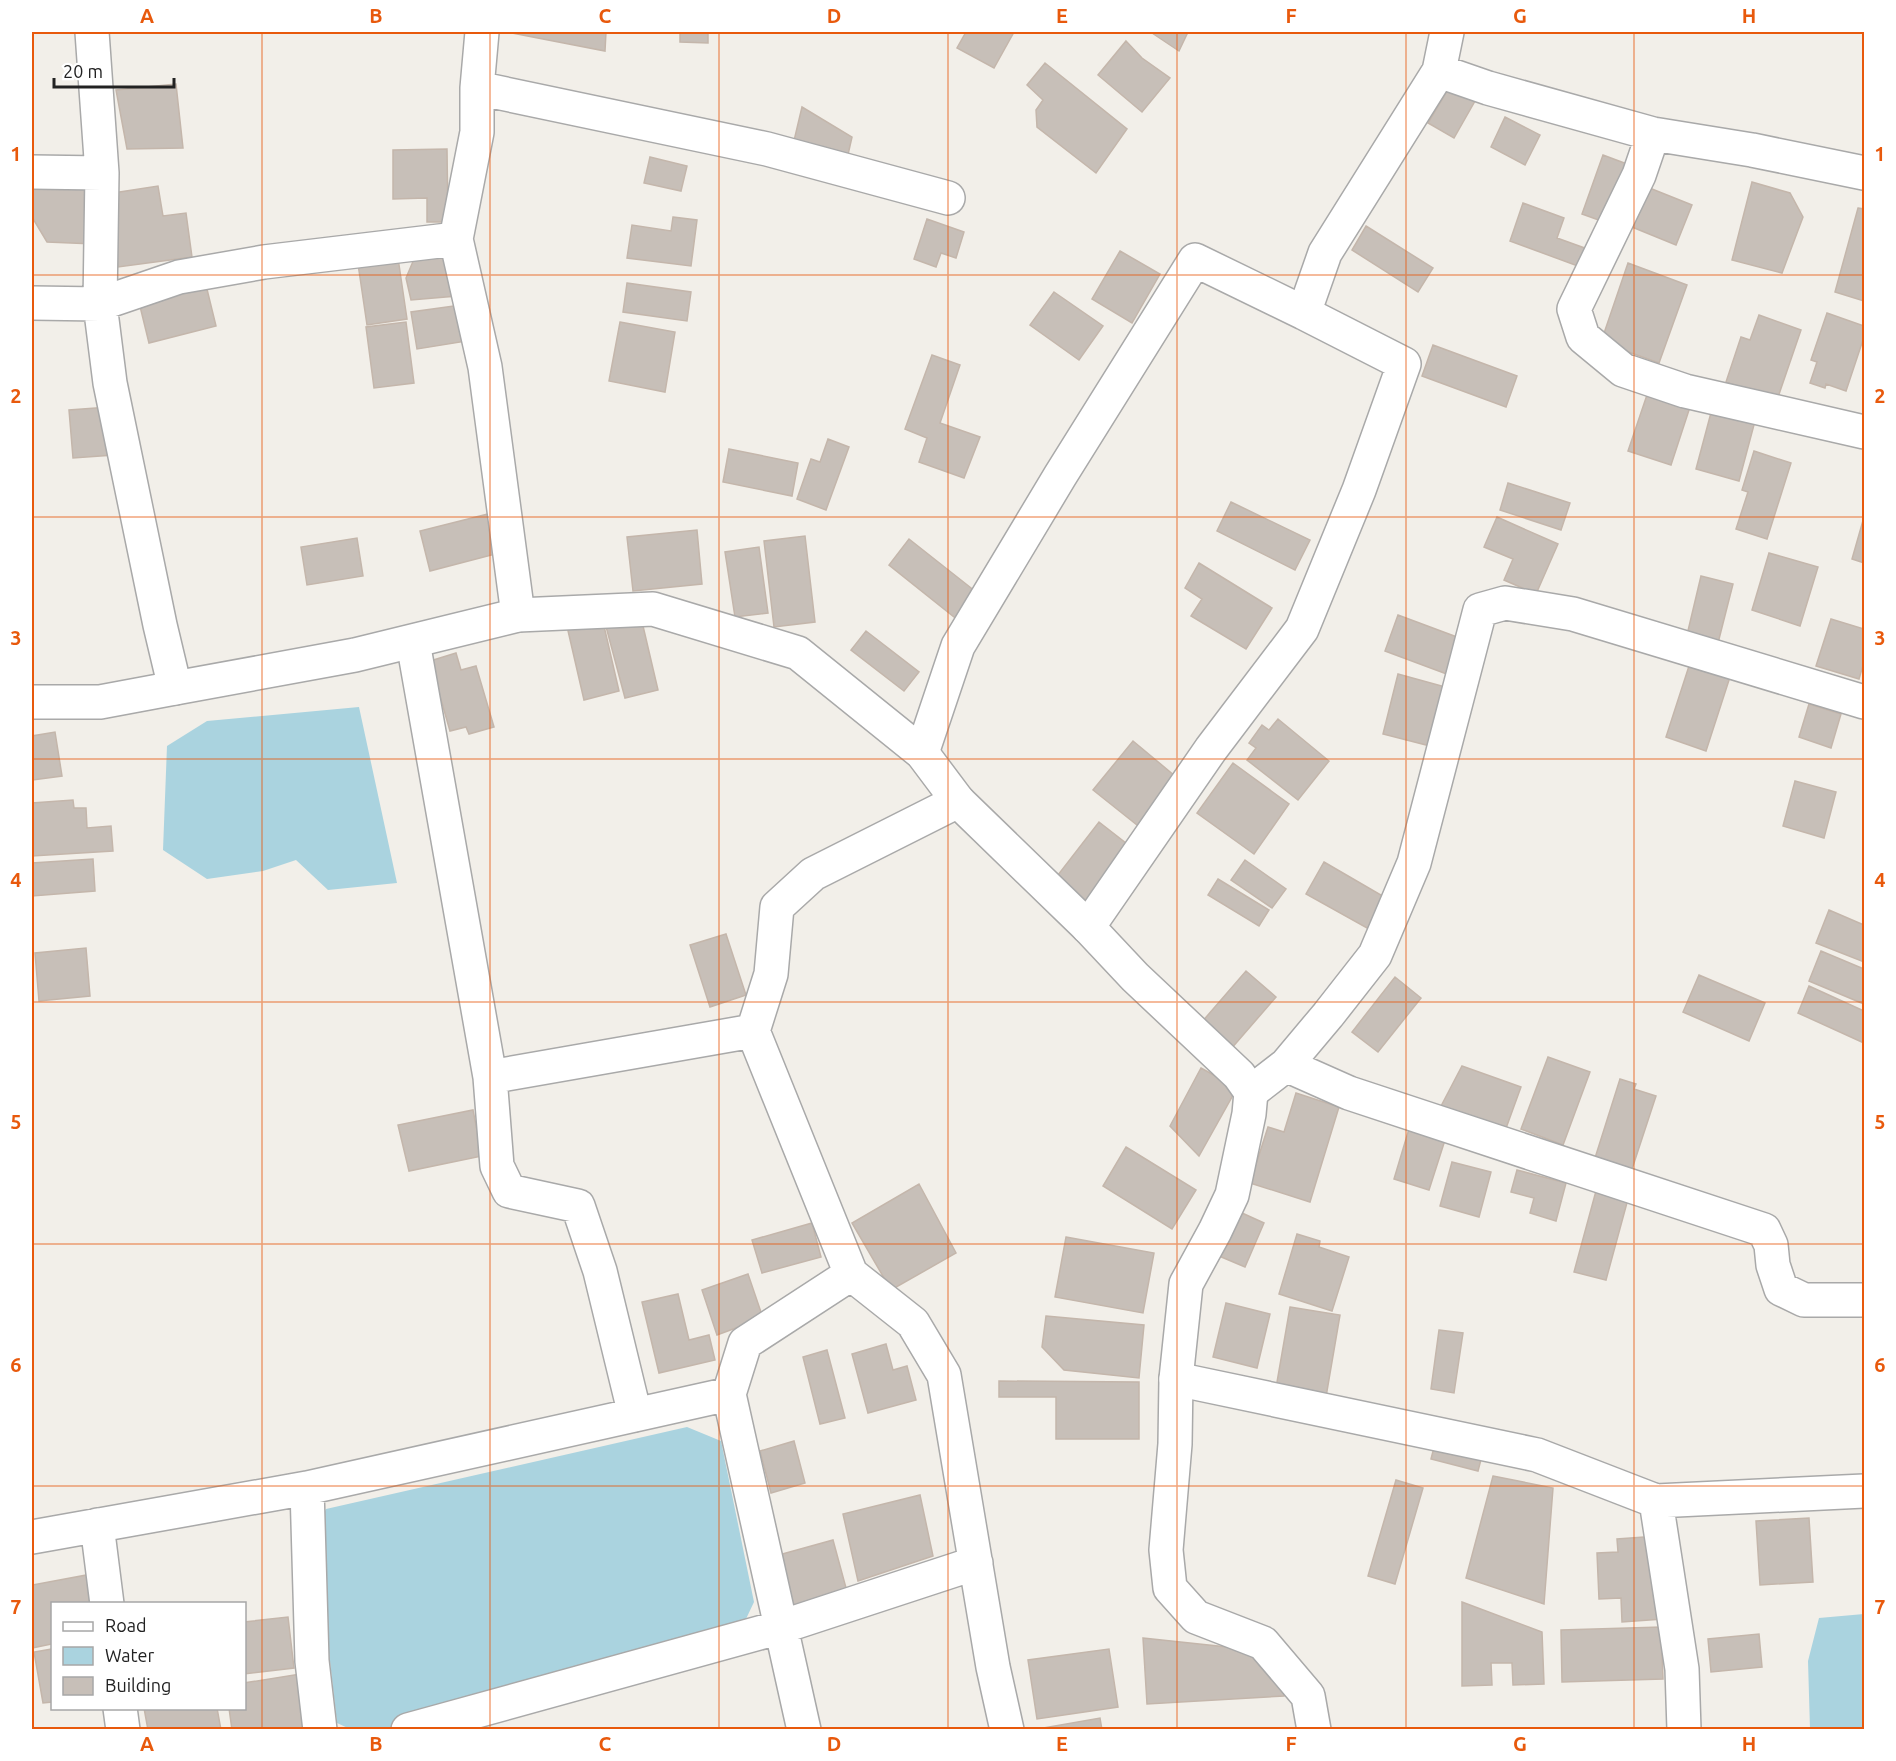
<svg xmlns="http://www.w3.org/2000/svg" width="1896" height="1761" viewBox="0 0 1896 1761" font-family="Ubuntu,sans-serif">
	<style>
		.water { fill: #aad3df }
		.building { fill: #c7bfb8; stroke: #c4b6ab; stroke-width: 1.5 }
		.lines { fill: none; stroke-linecap: round; stroke-linejoin: round }
		.minor-casing { stroke: #a9a9a9; stroke-width: 36 }
		.tertiary-casing { stroke: #a9a9a9; stroke-width: 36 }
		.minor { stroke: #fff; stroke-width: 33 }
		.tertiary { stroke: #fff; stroke-width: 33 }
		.grid { fill: none; stroke: #e8590c; stroke-width: 1.5; stroke-opacity: 0.55 }
		.neatline { fill: none; stroke: #e8590c; stroke-width: 2 }
		.grid-label { font-size: 20px; text-anchor: middle; font-weight: bold; fill: #e8590c }
	</style>
	<rect width="100%" height="100%" fill="#f2efe9"/>
	<!-- water -->
	<path class="water" d="M359 707 397 883 328 890 296 860 263 871 207 879 163 850 167 746 207 721Z
		M687 1427 721 1441 754 1602 737 1638 412 1729H350L337 1723 315 1530 326 1509Z
		M1864 1614V1729H1810L1808 1661 1819 1618Z"/>
	<!-- building -->
	<path class="building" d="M507 32H606L605 51Z
		M680 32H708V43L680 42Z
		M966 32H1014L994 68 957 48Z
		M1153 32H1188L1179 51 1152 33Z
		M1126 41 1142 58 1170 78 1142 112 1098 75Z
		M1045 63 1127 129 1096 173 1037 127 1036 110 1043 100 1027 85Z
		M176 84 183 148 127 149 116 90Z
		M1450 86 1475 101 1454 138 1428 123Z
		M802 107 852 137 847 159 793 145Z
		M1505 117 1540 135 1525 165 1491 147Z
		M447 149 448 222H427V198L393 199V150Z
		M1603 155 1627 164 1607 223 1582 214Z
		M650 157 687 166 681 191 644 183Z
		M1752 182 1790 193 1803 217 1782 273 1732 260Z
		M91 183 94 244 47 242 32 217V186Z
		M158 186 163 216 186 213 192 257 118 267 107 194Z
		M1647 187 1692 205 1676 245 1632 227Z
		M1523 203 1564 218 1557 238 1593 251 1586 269 1510 241Z
		M1858 208 1864 209V301L1835 292Z
		M673 217 697 220 691 266 627 258 632 225 671 231Z
		M927 219 964 232 956 258 941 253 936 267 914 259Z
		M1366 226 1433 268 1418 292 1352 250Z
		M1120 251 1160 274 1132 323 1092 299Z
		M417 252 450 260 457 296 411 300 406 278Z
		M398 258 407 319 367 325 358 264Z
		M1628 263 1687 285 1659 363 1601 342Z
		M204 277 216 326 149 343 137 294Z
		M627 283 691 292 687 321 623 312Z
		M1054 292 1103 326 1079 360 1030 325Z
		M468 304 473 340 417 349 411 312Z
		M1827 313 1864 326V337L1846 391 1826 384 1825 388 1810 383 1817 362 1811 360Z
		M1759 315 1801 330 1777 400 1726 382 1741 337 1750 340Z
		M406 322 414 383 374 388 366 327Z
		M620 322 675 332 665 392 609 381Z
		M1433 345 1517 376 1506 407 1422 376Z
		M932 355 960 365 940 423 980 437 964 478 919 462 927 438 905 429Z
		M1648 392 1690 407 1671 465 1628 451Z
		M109 407 114 455 73 458 69 410Z
		M1712 409 1755 421 1739 481 1696 469Z
		M828 439 849 447 826 510 797 499 811 459 820 462Z
		M729 449 798 463 792 496 723 482Z
		M1754 451 1791 463 1767 539 1736 529 1748 492 1742 490Z
		M1508 483 1570 503 1561 530 1500 510Z
		M1231 502 1310 540 1295 570 1217 531Z
		M492 513 503 552 430 571 420 531Z
		M1497 517 1558 544 1536 594 1504 580 1513 559 1484 547Z
		M1864 517V563L1852 559Z
		M697 530 702 584 633 591 627 537Z
		M805 536 815 622 774 627 764 541Z
		M357 538 363 576 307 585 301 547Z
		M909 539 980 595 959 621 889 565Z
		M759 547 768 613 735 617 725 552Z
		M1769 553 1818 567 1800 626 1752 610Z
		M1199 563 1272 608 1246 649 1191 616 1202 599 1185 588Z
		M1701 576 1733 584 1718 643 1687 635Z
		M601 613 619 691 584 700 566 622Z
		M1398 615 1465 640 1452 676 1385 651Z
		M604 619 643 626 658 690 625 698Z
		M1831 619 1864 629V662L1859 679 1816 666Z
		M866 631 919 672 904 691 851 650Z
		M456 653 461 670 476 666 494 727 469 734 466 727 450 731 430 661Z
		M1690 663 1730 677 1706 751 1666 737Z
		M1398 674 1449 688 1434 747 1383 734Z
		M1809 704 1841 714 1831 748 1799 737Z
		M1278 719 1329 761 1298 800 1247 760 1256 748 1249 743 1262 725 1269 730Z
		M55 732 62 776 33 780 32 736Z
		M1133 741 1181 781 1142 829 1093 790Z
		M1233 763 1289 804 1254 854 1197 813Z
		M1795 781 1836 792 1824 838 1783 826Z
		M73 800 74 808H86L87 828 111 826 113 851 32 856V803Z
		M1099 822 1136 851 1091 909 1054 880Z
		M93 859 95 891 32 896V863Z
		M1245 860 1286 889 1272 908 1231 880Z
		M1324 862 1393 902 1376 933 1306 894Z
		M1218 879 1269 910 1259 926 1208 895Z
		M1829 910 1864 925V962L1816 943Z
		M726 934 746 995 710 1007 690 945Z
		M86 948 90 996 39 1001 35 953Z
		M1821 951 1864 969V1004L1809 981Z
		M1246 971 1276 997 1231 1049 1201 1023Z
		M1699 975 1765 1003 1749 1041 1683 1012Z
		M1395 977 1421 998 1378 1052 1352 1032Z
		M1809 986 1864 1011V1043L1798 1013Z
		M1548 1057 1590 1072 1563 1145 1521 1129Z
		M1462 1066 1521 1087 1505 1131 1440 1108Z
		M1201 1068 1237 1088 1199 1156 1170 1126Z
		M1620 1079 1636 1084 1634 1089 1656 1096 1632 1169 1595 1158Z
		M1296 1093 1339 1107 1310 1202 1250 1183 1268 1127 1284 1132Z
		M473 1110 482 1156 409 1171 398 1125Z
		M1409 1129 1445 1140 1429 1190 1394 1179Z
		M1126 1147 1196 1190 1172 1229 1103 1186Z
		M1452 1162 1491 1172 1479 1217 1440 1206Z
		M1517 1170 1566 1183 1556 1221 1530 1213 1534 1198 1511 1192Z
		M919 1184 956 1253 891 1290 852 1223Z
		M1596 1191 1628 1199 1606 1280 1574 1272Z
		M1231 1208 1264 1223 1245 1267 1212 1253Z
		M812 1223 821 1257 762 1273 752 1240Z
		M1297 1234 1320 1241 1319 1247 1349 1257 1332 1311 1279 1294Z
		M1066 1237 1154 1253 1143 1313 1055 1297Z
		M748 1274 763 1318 717 1335 702 1290Z
		M678 1294 689 1340 709 1335 715 1360 659 1373 642 1302Z
		M1226 1303 1270 1314 1257 1368 1213 1357Z
		M1290 1307 1340 1315 1326 1397 1276 1388Z
		M1046 1316 1144 1325 1139 1378 1064 1370 1042 1347Z
		M1439 1330 1463 1333 1454 1393 1431 1389Z
		M886 1344 893 1370 907 1366 916 1400 868 1413 852 1354Z
		M827 1350 845 1418 820 1424 803 1357Z
		M999 1381 1139 1382V1439H1056V1397H999Z
		M1437 1436 1484 1448 1478 1471 1431 1459Z
		M794 1441 805 1483 771 1493 760 1451Z
		M1493 1476 1553 1488 1544 1604 1466 1578Z
		M1396 1480 1423 1488 1395 1584 1368 1576Z
		M920 1495 933 1556 858 1581 843 1514Z
		M1809 1518 1813 1582 1760 1585 1756 1521Z
		M1658 1536 1663 1619 1622 1622 1621 1598 1599 1599 1597 1553 1618 1552 1617 1539Z
		M833 1540 849 1599 791 1615 775 1556Z
		M92 1574 97 1604H52V1644L32 1648V1585Z
		M1462 1602 1542 1632 1544 1684 1513 1685 1512 1663H1491L1492 1685 1462 1686Z
		M288 1617 294 1668 244 1674V1622Z
		M1661 1627 1663 1679 1562 1682 1561 1630Z
		M1759 1634 1762 1667 1711 1672 1708 1639Z
		M1143 1638 1246 1649 1283 1673 1284 1696 1147 1704Z
		M52 1649V1702L43 1703 34 1652Z
		M1109 1649 1118 1707 1037 1719 1028 1660Z
		M300 1674 309 1728 232 1730 229 1708H244V1683Z
		M144 1708H217L221 1730H148Z
		M1100 1718 1102 1730H1032Z"/>
	<g class="lines">
		<!-- minor casing -->
		<g class="minor-casing">
			<path id="minor" d="M92 32 102 173 100 304 110 383 160 625 175 688
				M482 32 477 88V132L456 239 485 367 518 615
				M1447 32 1439 71 1488 88 1653 134 1752 150 1864 173
				M477 88 767 149 948 198
				M1653 134 1639 175 1574 309 1583 337 1623 370 1685 391 1864 432
				M32 172 102 173
				M32 303 100 304 179 277 264 262 456 239
				M413 642 490 1077 753 1031 851 1274 913 1323 944 1375 993 1667 1007 1730
				M922 753 958 646 1060 476 1195 260 1304 313 1325 253 1439 71
				M1088 927 1211 749 1302 629 1359 490 1404 364 1304 313
				M753 1031 771 974 777 907 813 874 958 801
				M1286 1065 1349 1093 1764 1230 1771 1245 1773 1265 1781 1289 1804 1300H1864
				M490 1077 497 1166 509 1191 578 1206 600 1271 635 1415
				M1251 1092 1286 1065 1328 1015 1375 955 1414 863 1480 610 1505 603 1573 614 1864 702
				M1176 1379 1537 1455 1656 1501 1682 1669 1684 1730
				M729 1394 745 1343 851 1274
				M1656 1501 1864 1491
				M97 1525 107 1604
				M32 1537 307 1488
				M120 1708 123 1730
				M320 1730 312 1661 307 1488 729 1394 804 1730
				M408 1730 781 1627 976 1563"/>
		</g>
		<!-- tertiary casing -->
		<g class="tertiary-casing">
			<path id="tertiary" d="M32 702H100L175 688 355 655 518 615 653 609 798 653 922 753 958 801 1088 927 1135 977 1239 1075 1251 1092 1249 1114 1232 1195 1215 1231 1186 1284 1176 1379 1175 1444 1166 1550 1170 1588 1196 1617 1263 1643 1308 1696 1314 1730"/>
		</g>
		<!-- minor -->
		<use href="#minor" class="minor"/>
		<!-- tertiary -->
		<use href="#tertiary" class="tertiary"/>
	</g>
	<!-- grid -->
	<path class="grid" d="M262 32V1730M490 32V1730M719 32V1730M948 32V1730M1177 32V1730M1406 32V1730M1634 32V1730M32 275H1864M32 517H1864M32 759H1864M32 1002H1864M32 1244H1864M32 1486H1864"/>
	<!-- border -->
	<rect width="1896" height="1761" fill="none" stroke="#ffffff" stroke-width="66"/>
	<!-- legend -->
	<rect x="51" y="1602" width="195" height="108" fill="#ffffff" stroke="#a7a7a7" stroke-width="1.5"/>
	<rect x="63" y="1622" width="30" height="9" fill="#ffffff" stroke="#a7a7a7" stroke-width="1.5"/>
	<text x="105" y="1632" font-size="18" fill="#222222">Road</text>
	<rect x="63" y="1647" width="30" height="18" fill="#aad3df" stroke="#a7a7a7" stroke-width="1.5"/>
	<text x="105" y="1662" font-size="18" fill="#222222">Water</text>
	<rect x="63" y="1677" width="30" height="18" fill="#c7bfb8" stroke="#a7a7a7" stroke-width="1.5"/>
	<text x="105" y="1692" font-size="18" fill="#222222">Building</text>
	<!-- scale -->
	<path d="M54 78v9h120v-9" fill="none" stroke="#222222" stroke-width="3"/>
	<text x="63" y="78" font-size="18" fill="#222222" stroke="#ffffff" stroke-width="4.5" paint-order="stroke">20 m</text>
	<rect x="33" y="33" width="1830" height="1695" class="neatline"/>
	<g class="grid-label">
		<text x="147" y="23">A</text>
		<text x="376" y="23">B</text>
		<text x="605" y="23">C</text>
		<text x="834" y="23">D</text>
		<text x="1062" y="23">E</text>
		<text x="1291" y="23">F</text>
		<text x="1520" y="23">G</text>
		<text x="1749" y="23">H</text>
		<text x="16" y="161">1</text>
		<text x="1880" y="161">1</text>
		<text x="16" y="403">2</text>
		<text x="1880" y="403">2</text>
		<text x="16" y="645">3</text>
		<text x="1880" y="645">3</text>
		<text x="16" y="887">4</text>
		<text x="1880" y="887">4</text>
		<text x="16" y="1129">5</text>
		<text x="1880" y="1129">5</text>
		<text x="16" y="1372">6</text>
		<text x="1880" y="1372">6</text>
		<text x="16" y="1614">7</text>
		<text x="1880" y="1614">7</text>
		<text x="147" y="1751">A</text>
		<text x="376" y="1751">B</text>
		<text x="605" y="1751">C</text>
		<text x="834" y="1751">D</text>
		<text x="1062" y="1751">E</text>
		<text x="1291" y="1751">F</text>
		<text x="1520" y="1751">G</text>
		<text x="1749" y="1751">H</text>
	</g>
</svg>
